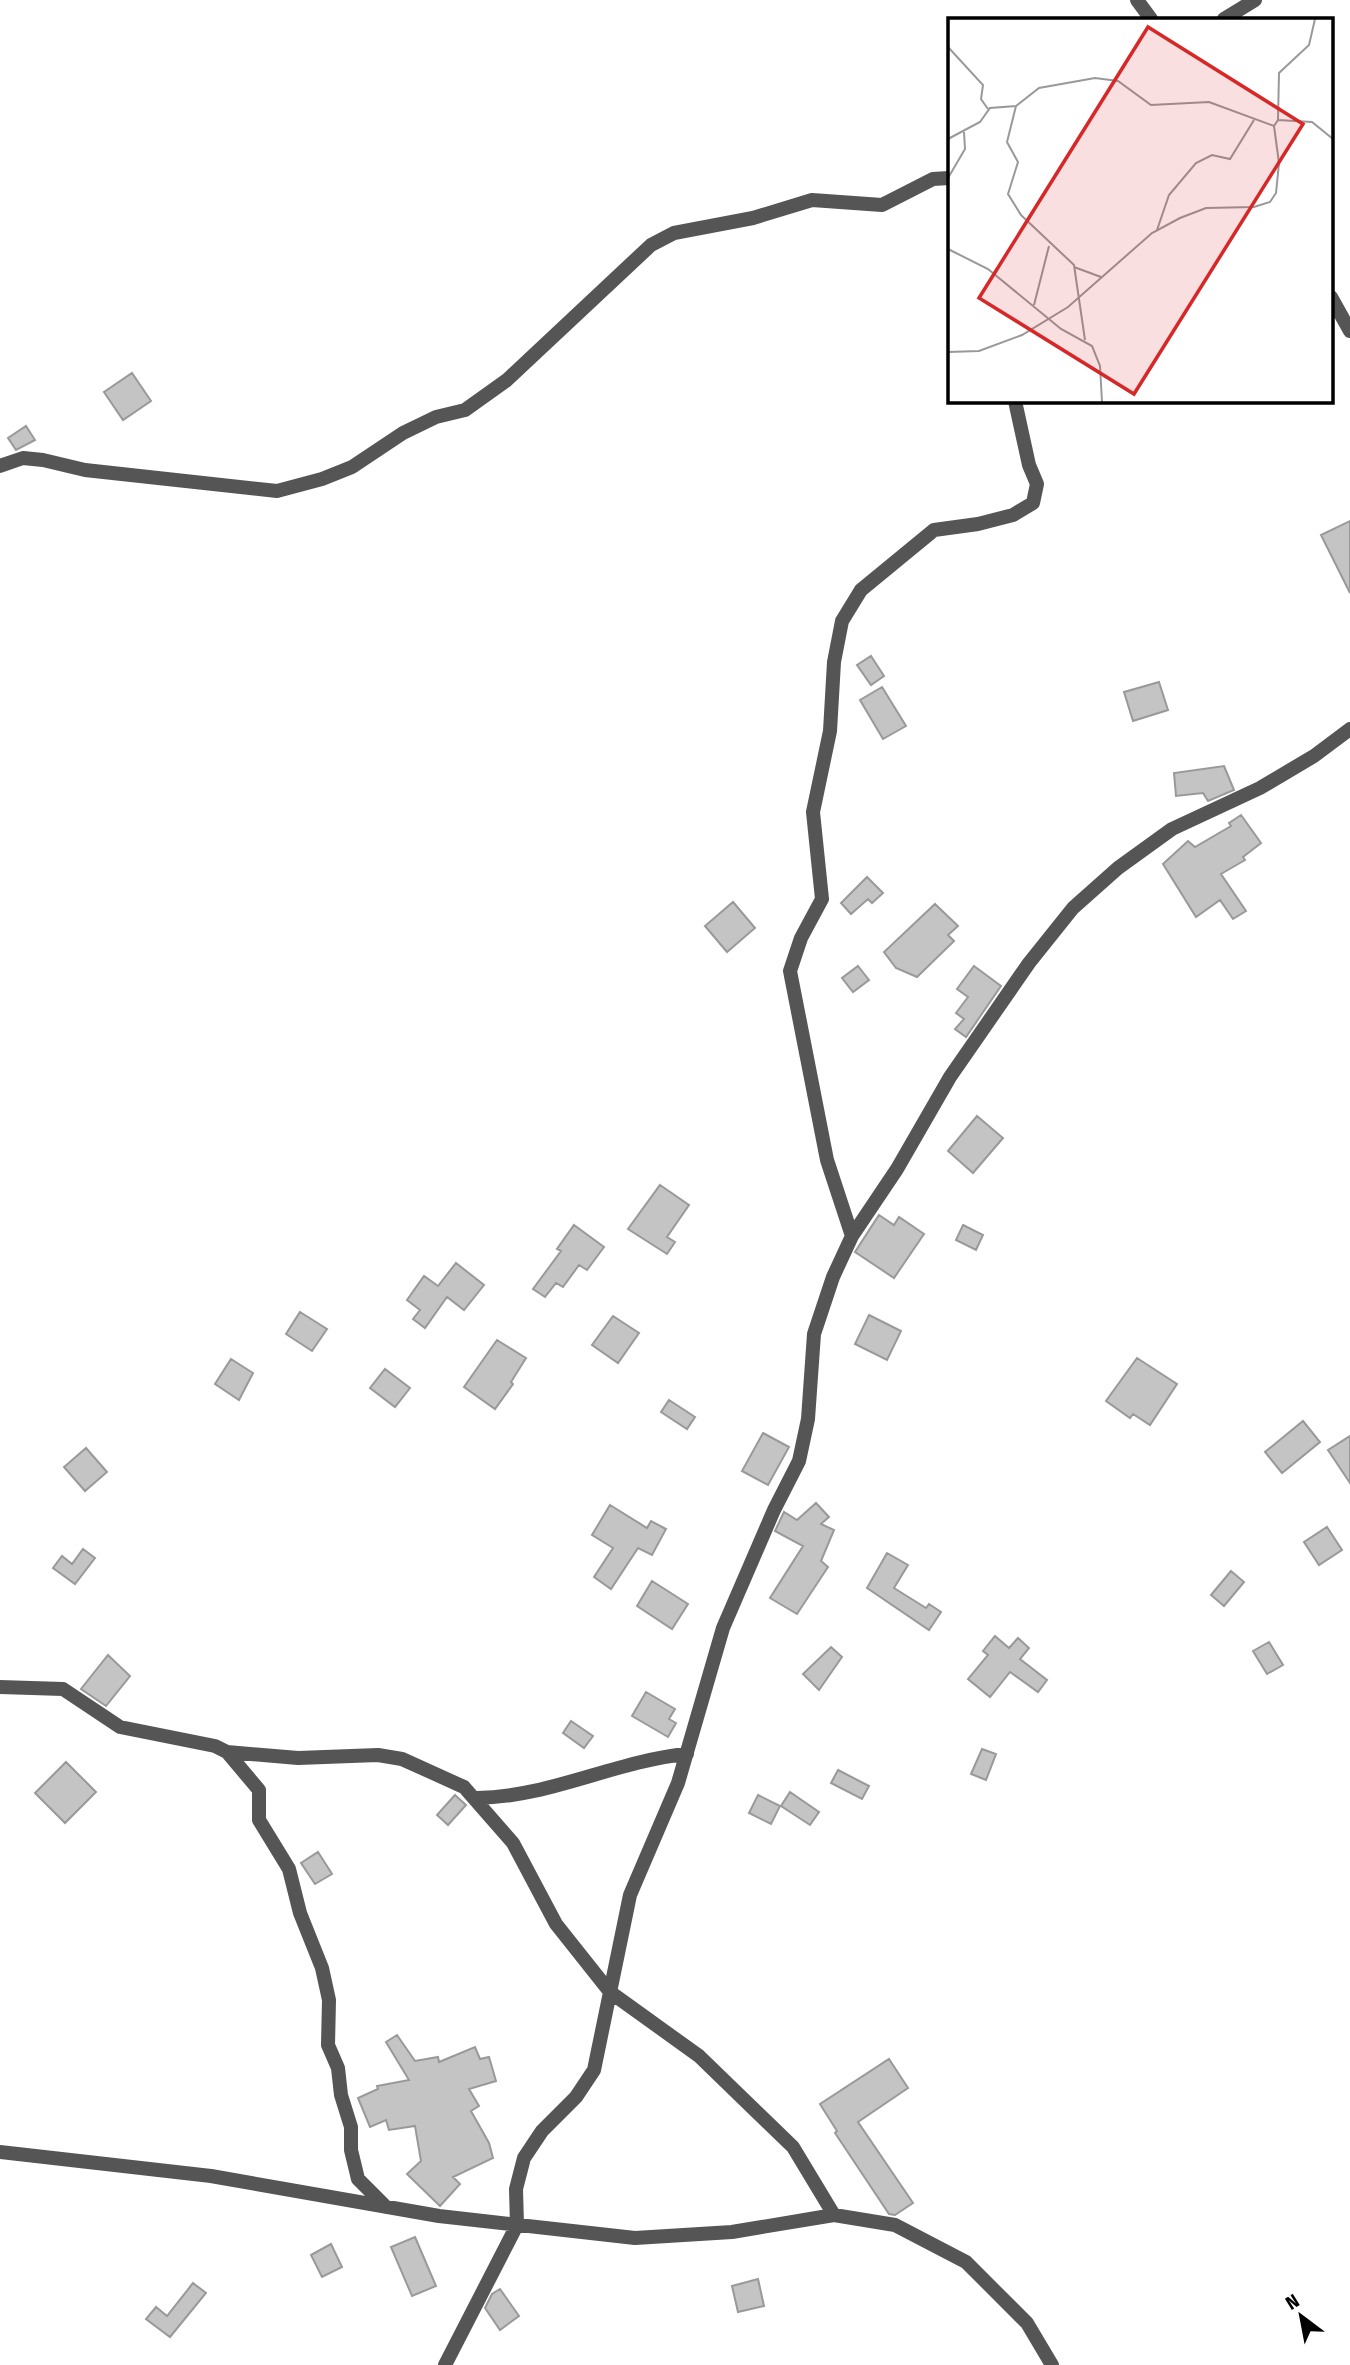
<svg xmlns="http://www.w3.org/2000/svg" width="1350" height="2365" viewBox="0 0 1350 2365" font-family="'Fira Sans Condensed',sans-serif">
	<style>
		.building { fill: #c4c4c4; stroke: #999; stroke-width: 2 }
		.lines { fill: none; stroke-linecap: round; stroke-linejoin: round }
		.minor { stroke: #555; stroke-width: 14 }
		.inset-road { fill: none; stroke: #999; stroke-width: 2 }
		.view { fill: #d62828; fill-opacity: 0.15; stroke: #d62828; stroke-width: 3.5 }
		.inset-edge { fill: none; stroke: #000; stroke-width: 3.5 }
	</style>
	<rect width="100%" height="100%" fill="#fff"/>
	<!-- building -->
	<path class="building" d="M132 373 151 401 123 420 104 392Z
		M26 426 35 440 16 450 8 438Z
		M1350 521V593L1321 535Z
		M871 656 884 676 871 685 857 665Z
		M1159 682 1168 710 1133 721 1124 692Z
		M882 687 906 726 883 739 860 700Z
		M1224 766 1234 790 1208 801 1203 793 1176 796 1174 773Z
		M1241 815 1261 843 1243 857 1245 860 1221 874 1246 911 1233 919 1220 900 1196 917 1163 864 1188 841 1195 847 1231 826 1229 823Z
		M867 877 883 893 872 903 868 899 851 914 841 903Z
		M733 902 755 928 727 952 705 926Z
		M935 904 958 926 948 935 954 941 917 977 896 968 884 952Z
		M858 966 869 980 853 992 842 978Z
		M974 966 1001 986 966 1037 955 1029 964 1019 956 1013 968 997 957 989Z
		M977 1116 1003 1138 973 1173 948 1151Z
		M660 1185 689 1205 667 1237 675 1242 667 1254 628 1229Z
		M879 1215 894 1225 899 1217 924 1234 894 1278 855 1252Z
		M574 1225 604 1247 587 1270 579 1265 563 1287 556 1283 545 1297 533 1289 561 1251 557 1249Z
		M963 1225 983 1235 976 1250 956 1240Z
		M456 1263 484 1285 464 1310 447 1297 425 1328 413 1319 420 1310 407 1300 424 1276 438 1286Z
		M300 1312 327 1329 312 1351 286 1334Z
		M869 1315 901 1331 887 1360 855 1344Z
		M613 1316 639 1333 618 1363 592 1345Z
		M497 1340 526 1358 511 1382 513 1384 495 1409 464 1387Z
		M1137 1358 1177 1384 1150 1425 1133 1414 1130 1418 1106 1401Z
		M231 1359 253 1373 239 1400 215 1384Z
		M385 1369 410 1388 395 1407 370 1388Z
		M669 1400 695 1417 687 1429 661 1412Z
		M1303 1421 1320 1442 1282 1473 1265 1452Z
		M763 1433 789 1447 768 1485 742 1471Z
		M1350 1436V1483L1328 1450Z
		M86 1448 107 1472 85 1491 64 1467Z
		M816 1503 829 1517 821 1524 834 1530 821 1561 828 1567 797 1614 770 1598 803 1546 775 1531 784 1512 797 1520Z
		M610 1505 647 1528 651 1521 666 1529 652 1555 638 1548 611 1589 594 1577 613 1548 592 1535Z
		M1327 1527 1342 1550 1319 1565 1304 1542Z
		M83 1549 95 1558 75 1584 53 1568 62 1556 72 1564Z
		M887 1553 908 1565 894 1588 926 1608 929 1604 941 1612 929 1630 867 1588Z
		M1231 1571 1244 1582 1224 1606 1211 1595Z
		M652 1581 688 1604 672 1629 637 1606Z
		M995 1636 1009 1648 1018 1638 1029 1648 1020 1659 1047 1680 1038 1692 1010 1672 990 1697 968 1679 988 1655 983 1651Z
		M1269 1642 1283 1665 1267 1674 1253 1651Z
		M831 1647 842 1657 819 1690 803 1674Z
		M108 1655 130 1676 106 1706 81 1689Z
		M646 1692 675 1709 669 1719 676 1723 668 1737 632 1716Z
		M571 1721 593 1736 584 1748 563 1733Z
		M982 1749 996 1754 986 1780 971 1774Z
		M66 1762 96 1792 65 1823 35 1793Z
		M838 1770 869 1786 862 1799 831 1783Z
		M790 1792 819 1812 810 1825 781 1806Z
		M455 1795 466 1805 448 1825 437 1815Z
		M758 1795 780 1806 771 1824 749 1813Z
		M318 1852 332 1874 315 1884 301 1863Z
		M397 2035 415 2061 438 2057 439 2062 475 2047 480 2059 489 2057 496 2081 469 2089 479 2106 471 2111 489 2143 493 2158 453 2177 460 2184 440 2206 407 2174 421 2161 415 2126 389 2130 386 2120 370 2127 358 2098 378 2089 377 2086 409 2080 386 2042Z
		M889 2059 908 2088 858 2122 913 2203 895 2215 889 2214 835 2133 837 2131 820 2104Z
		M415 2237 436 2286 412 2296 391 2247Z
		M331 2244 342 2267 322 2277 311 2255Z
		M758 2279 764 2306 738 2312 732 2286Z
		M193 2283 206 2293 170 2337 146 2319 156 2307 167 2316Z
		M500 2289 519 2316 500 2330 485 2308 492 2294Z"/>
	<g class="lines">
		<!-- minor -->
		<path class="minor" d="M1137 0 1151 19
			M1224 19 1255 0
			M1331 297 1350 331
			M0 466 23 458 43 460 85 470 277 491 322 479 352 467 403 433 436 417 465 410 507 380 651 245 674 233 753 218 812 200 882 205 933 179 949 178
			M852 1236 827 1160 790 971 801 938 822 899 813 812 830 731 834 662 842 621 861 590 934 530 978 524 1013 515 1033 503 1037 484 1029 465 1015 401
			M0 1687 63 1689 120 1727 215 1746 227 1752 298 1758 378 1755 402 1759 464 1787 513 1843 556 1924 610 1992 699 2056 793 2147 834 2215
			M227 1752 259 1790V1820L289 1869 300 1913 322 1968 329 2000 328 2045 338 2068 341 2095 351 2127V2150L358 2179 386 2207
			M477 1798C550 1797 615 1761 687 1754
			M0 2152 211 2176 439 2216 635 2238 732 2232 834 2215 895 2225 966 2262 1027 2323 1052 2365
			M445 2365 517 2225 516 2189 524 2158 542 2131 576 2097 594 2070 630 1895 678 1783 723 1628 774 1510 799 1461 808 1419 814 1334 833 1277 852 1236 897 1169 950 1077 1029 963 1073 908 1118 868 1172 829 1260 788 1314 756 1350 729"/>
	</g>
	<!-- overview -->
	<g transform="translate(948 18)">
		<rect width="385" height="385" fill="#fff"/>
		<path class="inset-road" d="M0 29 35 67 33 81 40 91M68 88 59 124 70 144 60 176 73 197 126 247 137 322M330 102 364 104 385 121M0 121 32 104 42 90 68 88 91 70 147 60 170 63 203 87 261 84 326 108 330 102 331 55 361 27 367 1M0 160 17 131 16 114M209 212 221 177 248 145 264 137 282 141 306 102M0 231 40 251 113 311 144 328 152 348 154 384M126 249 153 259M86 287 101 228M0 334 31 333 74 317 120 289 204 215 232 200 258 190 306 189 322 184 328 175 331 145 326 108"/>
		<path class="view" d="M200 9 355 106 186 376 31 280Z"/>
		<rect width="385" height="385" class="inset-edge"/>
	</g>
	<!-- north arrow -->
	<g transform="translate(1301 2316) rotate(328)" stroke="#ffffff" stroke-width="5" paint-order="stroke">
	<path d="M0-5L12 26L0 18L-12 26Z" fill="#000000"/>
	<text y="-10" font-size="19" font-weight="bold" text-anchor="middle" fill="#000000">N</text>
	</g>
</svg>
